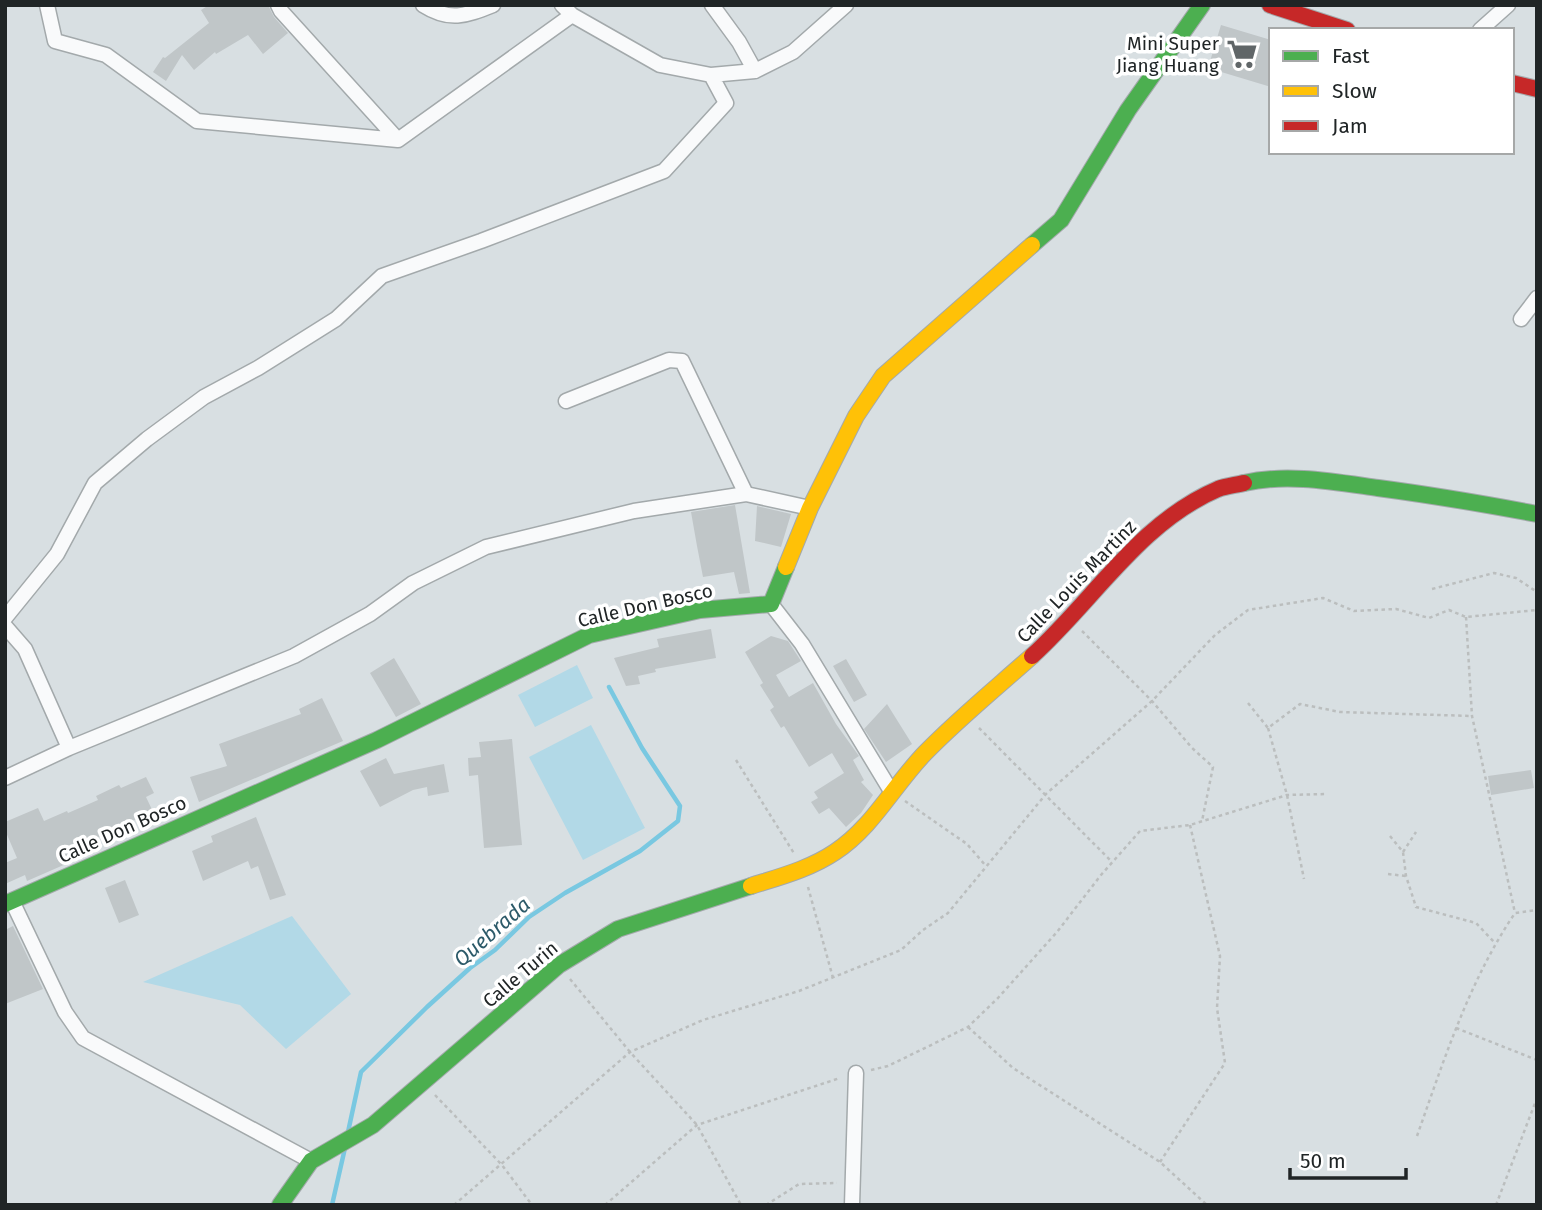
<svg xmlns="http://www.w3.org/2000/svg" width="1542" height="1210" viewBox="0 0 1542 1210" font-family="'Fira Sans',sans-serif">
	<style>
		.green { fill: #b2d9e7 }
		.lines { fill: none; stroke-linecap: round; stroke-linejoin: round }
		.stream { stroke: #79c8e1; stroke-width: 4.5 }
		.building { fill: #c0c6c8 }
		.street-casing { stroke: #a3a9ab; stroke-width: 17 }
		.fast-casing { stroke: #a3a9ab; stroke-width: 18 }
		.slow-casing { stroke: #a3a9ab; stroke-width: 18 }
		.jam-casing { stroke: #a3a9ab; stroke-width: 18 }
		.path { stroke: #bbbebe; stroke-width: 2.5; stroke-dasharray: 3.5 3.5; stroke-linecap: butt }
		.street { stroke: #f9fafb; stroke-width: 14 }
		.fast { stroke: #4caf50; stroke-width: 16 }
		.slow { stroke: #ffc107; stroke-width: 16 }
		.jam { stroke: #c62828; stroke-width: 16 }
		.labels { text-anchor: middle; stroke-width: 7; stroke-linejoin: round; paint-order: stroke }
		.poi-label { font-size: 19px; fill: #202526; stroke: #fff; text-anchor: end }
		.street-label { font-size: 19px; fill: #202526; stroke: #fff }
		.water-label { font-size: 21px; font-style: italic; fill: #2c5a69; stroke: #fff }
	</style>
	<rect width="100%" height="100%" fill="#d8dfe2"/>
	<!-- green -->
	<path class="green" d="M577 665 593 698 535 727 518 695Z
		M591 725 645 828 583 860 529 757Z
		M292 916 351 994 286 1049 240 1005 143 982Z"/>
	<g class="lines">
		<!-- stream -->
		<path class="stream" d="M348 1132 361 1072 427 1007 470 968 495 950 529 917 565 893 640 851 678 821 680 806 642 748 609 687
			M332 1205 345 1148"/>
	</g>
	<!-- building -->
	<path class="building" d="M209 5H268L274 17 288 33 263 54 248 35 216 54 215 52 194 70 182 55 166 81 153 72 163 57 165 58 209 23 201 10Z
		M1221 25 1271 40V87L1208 68Z
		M735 505 750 593 739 594 734 572 703 577 697 546 691 512Z
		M757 506 791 514 781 547 755 541Z
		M711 629 716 658 655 669 656 672 638 676 640 684 626 686 614 658 659 647 657 639Z
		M771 636 788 641 801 661 776 675 789 697 813 683 836 724 859 756 853 760 864 780 861 782 873 795 861 813 846 827 829 808 819 814 811 802 818 798 814 792 844 773 832 753 809 767 784 726 781 728 770 710 774 707 760 685 763 683 745 652Z
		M394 658 421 704 396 717 370 673Z
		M846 659 867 695 854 702 833 666Z
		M322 698 343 741 199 802 190 777 227 766 219 744 301 714 299 709Z
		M887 704 912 744 886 762 864 729Z
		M512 739 522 845 484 848 478 775 469 776 468 758 481 757 479 742Z
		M386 758 394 774 444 764 449 792 428 796 427 787 413 790 380 807 360 771Z
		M1531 770 1534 788 1491 795 1488 776Z
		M146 777 154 793 146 797 156 818 141 826 137 819 71 851 75 860 27 881 25 875 5 884V863L17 858 5 830V822L38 808 44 821 67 811 68 813 98 800 96 796 119 785 121 788Z
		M256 817 286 895 270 900 258 866 251 869 248 861 203 881 192 851 213 842 211 836Z
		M125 880 139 915 119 923 105 888Z
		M13 926 43 989 5 1004V930Z"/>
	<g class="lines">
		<!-- street casing -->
		<g class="street-casing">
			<path id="street" d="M47 5 55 41 106 55 197 121 398 140 572 15
				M278 5 281 11 398 140
				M423 5C450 22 465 16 493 5
				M562 5 572 15 660 65 711 75 755 71 793 52 846 5
				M712 5 739 42 755 71
				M1480 30 1508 5
				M1521 319 1537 298
				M566 401 669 360 682 361 746 494
				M771 604 802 644 891 791
				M5 618 57 554 95 483 147 439 204 397 258 368 336 319 382 276 481 241 664 171 726 103 711 75
				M5 626 25 649 69 748
				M5 778 69 748 294 656 370 614 413 583 486 547 634 511 746 494 810 508
				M12 901 65 1012 83 1038 311 1161
				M852 1205 856 1073"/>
		</g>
		<!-- fast casing -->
		<g class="fast-casing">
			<path id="fast" d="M1032 245 1061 220 1128 110 1202 5
				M1244 483C1287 473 1335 482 1378 488 1431 495 1484 504 1537 514
				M5 904 377 740 589 635 700 610 771 604 786 567
				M280 1205 311 1161 373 1125 559 965 618 929 751 886"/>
		</g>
		<!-- slow casing -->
		<g class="slow-casing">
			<path id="slow" d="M786 567 810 508 856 416 883 376 1032 245
				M751 886C779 877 810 869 835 852 872 828 894 785 925 753 958 719 996 688 1032 656"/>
		</g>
		<!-- jam casing -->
		<g class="jam-casing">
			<path id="jam" d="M1270 5 1347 30
				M1512 83 1537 89
				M1032 656C1093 601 1140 522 1218 489 1226 486 1236 485 1244 483"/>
		</g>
		<!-- path -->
		<path class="path" d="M1432 589 1494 573 1516 578 1537 592
			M1466 617 1472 716 1515 913
			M1082 631 1152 701 1192 748 1213 767 1202 821
			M1248 703 1268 728 1300 704 1340 712 1472 716
			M979 728 1112 862
			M1268 728 1287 795 1304 879
			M736 760 795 855
			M905 801 967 844 986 866
			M1390 836 1403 852 1406 876 1416 907 1476 923 1495 943
			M1403 852 1416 832
			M1388 874 1406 876
			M808 887 833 978
			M570 979 630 1052 697 1125 741 1205
			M968 1027 1013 1068 1160 1162 1207 1205
			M1456 1028 1537 1060
			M871 1070 888 1066 968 1027 998 998 1057 932 1101 875 1140 831 1190 825 1287 795 1327 794
			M435 1095 502 1165 532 1205
			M1417 1136C1444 1060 1469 981 1515 913L1537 910
			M1160 1162 1225 1063 1217 1008 1220 956 1190 825
			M454 1205 630 1052 703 1020 799 991 901 950 923 930 948 913 1046 794 1152 701 1215 635 1248 610 1323 598 1354 611 1396 609 1429 618 1449 610 1466 617 1537 610
			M605 1205 697 1125 840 1078
			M766 1205 799 1184 837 1183
			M1496 1205 1537 1098"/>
		<!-- street -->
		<use href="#street" class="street"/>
		<!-- fast -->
		<use href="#fast" class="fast"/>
		<!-- slow -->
		<use href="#slow" class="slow"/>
		<!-- jam -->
		<use href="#jam" class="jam"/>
	</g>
	<!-- icons -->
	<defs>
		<g id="supermarket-bare" transform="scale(2.415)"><path d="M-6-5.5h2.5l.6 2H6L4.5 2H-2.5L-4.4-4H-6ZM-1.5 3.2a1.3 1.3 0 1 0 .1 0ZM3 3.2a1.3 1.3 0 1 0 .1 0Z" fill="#606668" stroke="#fff" stroke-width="2.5" paint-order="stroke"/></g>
	</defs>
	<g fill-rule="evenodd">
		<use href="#supermarket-bare" x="1242" y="54"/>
	</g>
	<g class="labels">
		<!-- poi labels -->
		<g class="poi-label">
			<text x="1219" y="50">Mini Super<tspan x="1219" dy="22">Jiang Huang</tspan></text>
		</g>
		<!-- street labels -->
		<g class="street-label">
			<text transform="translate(1076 581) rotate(-46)" y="7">Calle Louis Martinz</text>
			<text transform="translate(645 605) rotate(-13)" y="7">Calle Don Bosco</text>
			<text transform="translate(122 829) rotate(-24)" y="7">Calle Don Bosco</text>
			<text transform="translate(520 974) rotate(-40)" y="7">Calle Turin</text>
		</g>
		<!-- water labels -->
		<g class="water-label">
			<text transform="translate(492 932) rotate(-41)" y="7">Quebrada</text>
		</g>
	</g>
	<!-- border -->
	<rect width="1542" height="1210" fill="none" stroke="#202526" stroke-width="14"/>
	<!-- legend -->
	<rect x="1269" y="28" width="245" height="126" fill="#ffffff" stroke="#a6a8a8" stroke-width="2"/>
	<rect x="1283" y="51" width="35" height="10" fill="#4caf50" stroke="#a6a8a8" stroke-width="2"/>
	<text x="1332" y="63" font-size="21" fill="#202526">Fast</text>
	<rect x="1283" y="86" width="35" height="10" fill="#ffc107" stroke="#a6a8a8" stroke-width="2"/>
	<text x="1332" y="98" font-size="21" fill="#202526">Slow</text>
	<rect x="1283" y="121" width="35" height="10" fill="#c62828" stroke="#a6a8a8" stroke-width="2"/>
	<text x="1332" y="133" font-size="21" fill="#202526">Jam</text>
	<!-- scale -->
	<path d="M1290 1168v10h116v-10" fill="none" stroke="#202526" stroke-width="3.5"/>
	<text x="1300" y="1168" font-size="21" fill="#202526" stroke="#ffffff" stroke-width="5" paint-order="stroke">50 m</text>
</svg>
